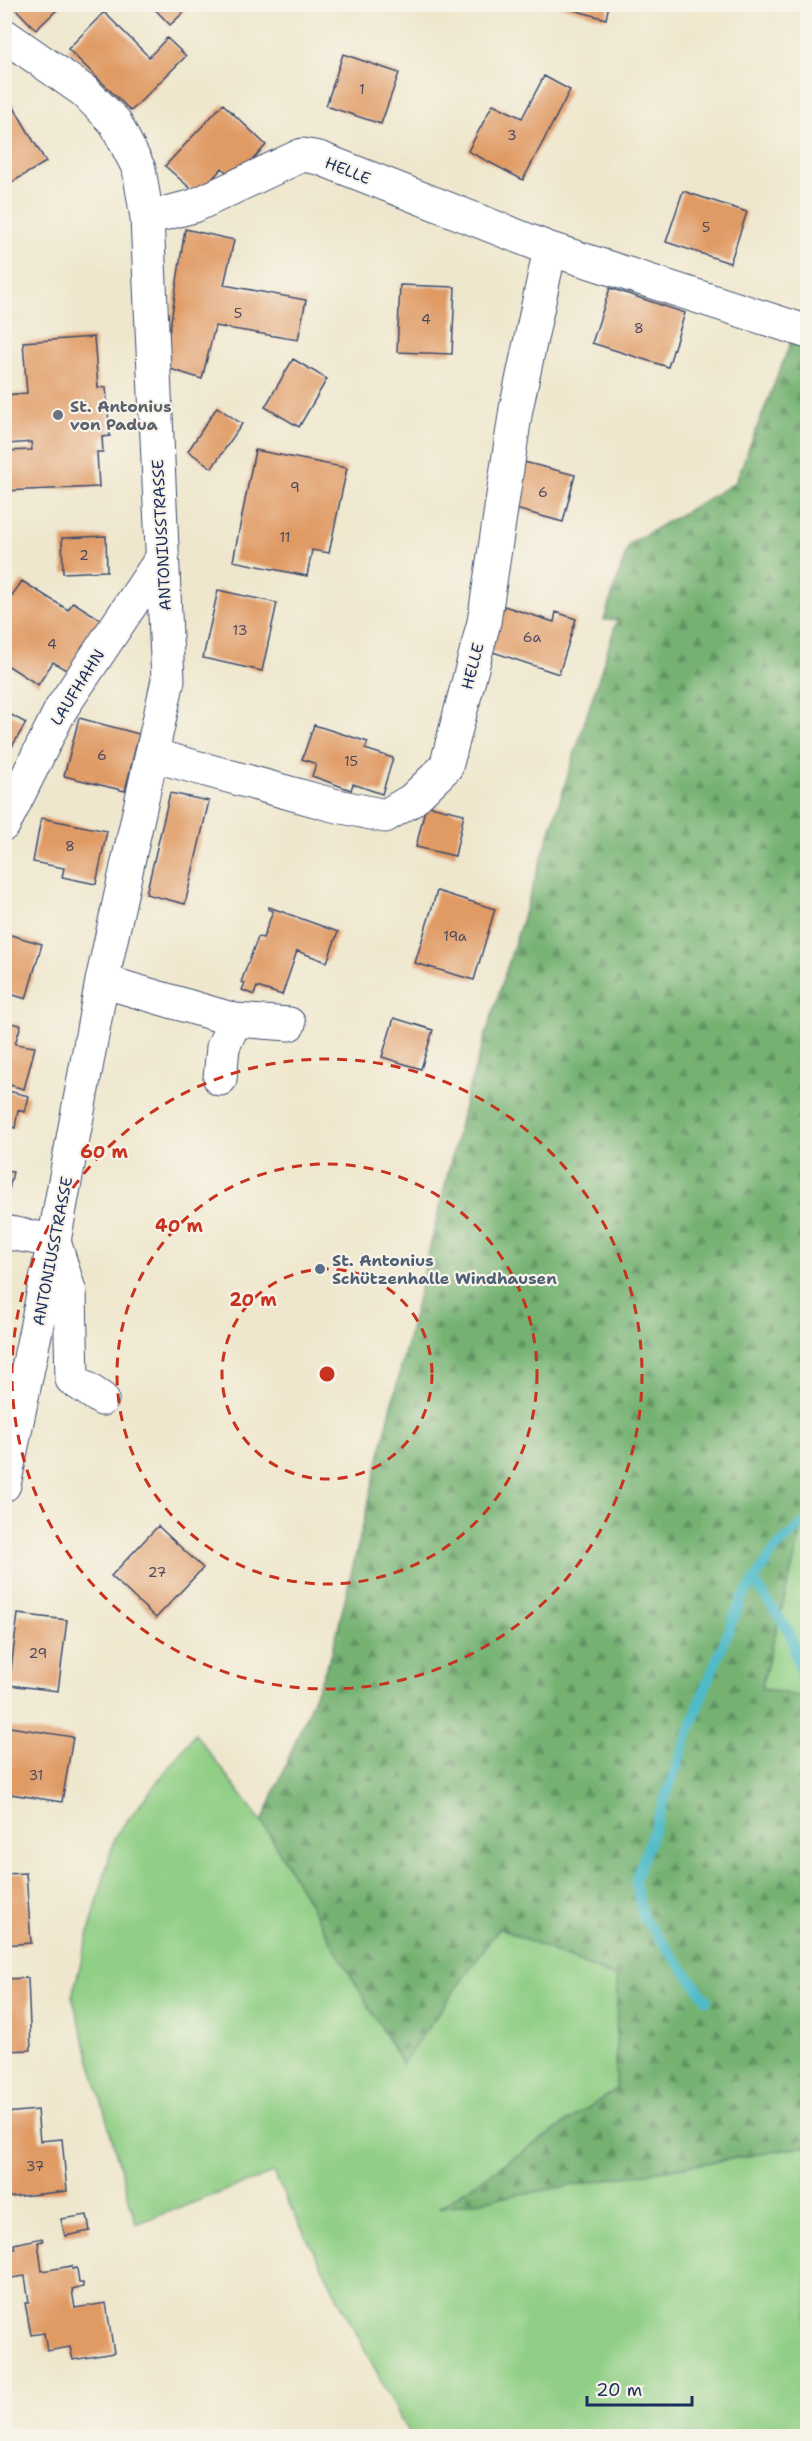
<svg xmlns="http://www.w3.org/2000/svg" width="812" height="2441" viewBox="0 0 812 2441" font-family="'Shantell Sans',sans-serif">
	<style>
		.green { fill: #90cf85; stroke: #567f72; stroke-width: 1.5 }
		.forest { fill: url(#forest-firs); stroke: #487068; stroke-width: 1.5 }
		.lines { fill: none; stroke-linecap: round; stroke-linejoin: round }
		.stream { stroke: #4fbbc9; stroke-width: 10 }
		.building { fill: #e09a64 }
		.minor-casing { stroke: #3b4b6f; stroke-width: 35 }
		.minor { stroke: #fff; stroke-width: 33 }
		.ring { fill: none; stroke: #c8321e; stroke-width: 3; stroke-dasharray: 10 8 }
		.worship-dot { fill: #6b7280; stroke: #f7f3e8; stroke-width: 2 }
		.service-dot { fill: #5c6f8a; stroke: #f7f3e8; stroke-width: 2 }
		.labels { text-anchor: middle; stroke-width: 4.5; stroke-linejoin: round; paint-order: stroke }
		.number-label { font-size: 14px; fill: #4c4a60 }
		.street-label { font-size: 16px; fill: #1b2f5e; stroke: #f7f3e8 }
		.worship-label { font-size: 16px; font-weight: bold; fill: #5b616d; stroke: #f7f3e8; text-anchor: start }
		.service-label { font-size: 16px; font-weight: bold; fill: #4e5e75; stroke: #f7f3e8; text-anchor: start }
		.centre { fill: #c8321e; stroke: #f7f3e8; stroke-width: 3 }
		.ring-label { font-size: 18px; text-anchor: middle; font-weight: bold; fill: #c8321e; stroke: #f7f3e8; stroke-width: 4.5; stroke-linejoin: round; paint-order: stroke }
	</style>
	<defs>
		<pattern id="forest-firs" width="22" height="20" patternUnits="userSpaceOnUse" patternTransform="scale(1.5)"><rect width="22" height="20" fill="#74b272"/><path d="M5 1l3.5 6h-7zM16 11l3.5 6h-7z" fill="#5e9161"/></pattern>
	</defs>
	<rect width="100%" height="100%" fill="#f7f3e8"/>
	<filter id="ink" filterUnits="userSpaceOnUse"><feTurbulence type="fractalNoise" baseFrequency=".0167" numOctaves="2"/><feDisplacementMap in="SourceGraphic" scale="12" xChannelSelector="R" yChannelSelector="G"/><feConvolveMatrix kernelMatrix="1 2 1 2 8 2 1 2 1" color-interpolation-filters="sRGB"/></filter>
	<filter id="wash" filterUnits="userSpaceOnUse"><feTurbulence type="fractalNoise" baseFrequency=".008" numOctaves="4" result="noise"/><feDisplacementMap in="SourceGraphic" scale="24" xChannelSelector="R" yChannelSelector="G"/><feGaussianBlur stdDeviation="1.35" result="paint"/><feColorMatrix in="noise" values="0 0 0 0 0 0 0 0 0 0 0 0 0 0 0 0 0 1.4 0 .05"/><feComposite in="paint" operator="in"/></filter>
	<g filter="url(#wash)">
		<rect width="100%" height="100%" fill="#efe7cd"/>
		<!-- green -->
		<path class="green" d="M807 1507V1698L761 1689Z
			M195 1734 262 1822 402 2063 499 1928 617 1978 616 2089 440 2207 807 2146V2436H410L273 2173 136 2224 72 1996 115 1836Z"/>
		<!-- forest -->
		<path class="forest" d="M791 342 807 347 808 1507 761 1688 807 1698V2146L439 2208 616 2089 617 1978 499 1928 402 2064 262 1822 332 1653 467 1094 617 620H604L629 544 735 483Z"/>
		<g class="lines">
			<!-- stream -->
			<path class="stream" d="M754 1581 790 1633 803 1683 808 1686
				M707 2000 643 1917 635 1881 705 1688 741 1600 775 1549 808 1519"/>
		</g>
		<g id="blocks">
			<!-- building -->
			<path class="building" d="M11 4H63L36 30Z
				M150 4H178L185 11 170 25Z
				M552 4H609L606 19Z
				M104 12 149 57 167 38 186 56 131 111 68 49Z
				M343 54 399 73 381 124 326 106Z
				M544 76 570 90 523 180 468 151 493 104 522 118Z
				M9 99 46 162 4 187V102Z
				M223 104 266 145 234 180 222 168 198 195 165 166Z
				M683 191 747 212 730 263 666 242Z
				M185 229 234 240 224 285 306 300 298 340 215 326 202 379 164 367Z
				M400 285 455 287 452 354 397 352Z
				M610 288 685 313 668 367 592 343Z
				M94 337 98 388 106 387 110 436 102 437 103 452H97L99 487 4 491V451L32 450 31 442 9 444 5 395 27 393 23 342Z
				M293 359 327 379 299 427 265 407Z
				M217 407 242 424 212 468 188 451Z
				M255 450 347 468 329 553 312 550 307 576 233 561Z
				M524 462 575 475 563 522 512 508Z
				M106 536 107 571 63 573 62 538Z
				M22 581 68 610 73 602 111 626 79 678 53 662 38 685 4 663V607Z
				M218 590 277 603 262 671 203 658Z
				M504 606 554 622 556 612 576 619 559 674 490 651Z
				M4 711 26 723 4 760Z
				M79 718 139 734 125 791 64 776Z
				M314 725 368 742 365 749 393 758 382 794 353 784 351 790 312 776 316 764 302 759Z
				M170 793 209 801 185 904 146 894Z
				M426 805 464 814 455 856 416 847Z
				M41 818 107 831 96 884 62 877 64 868 33 862Z
				M437 891 495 909 474 980 415 963Z
				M269 907 338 932 327 962 297 951 282 995 257 987 254 995 242 990 245 983 241 982 258 937 263 938 273 911 268 909Z
				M4 933 42 944 26 999 4 992Z
				M394 1018 433 1030 421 1069 382 1057Z
				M4 1022 21 1025 15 1044 35 1047 24 1089 10 1085 8 1091 29 1096 25 1112 18 1110 15 1128 4 1125Z
				M4 1171 13 1172 5 1206H4Z
				M158 1526 203 1568 156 1618 111 1576Z
				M18 1614 67 1620 58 1691 9 1685Z
				M10 1727 73 1737 62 1802 4 1793V1758Z
				M26 1873 31 1943 4 1945V1874Z
				M28 1978 31 2050 4 2051V1979Z
				M37 2110 40 2141 62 2139 67 2191 4 2198V2113Z
				M87 2215 90 2231 65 2236 61 2219Z
				M42 2238 43 2241 38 2242 42 2271 72 2266V2269L77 2268 79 2283H83V2287L72 2290 75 2308 106 2303 114 2353 73 2360 70 2347 47 2351 44 2333 31 2335 25 2303H29L25 2276 4 2279V2251L15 2249 14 2244Z"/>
		</g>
	</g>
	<g filter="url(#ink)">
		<use href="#blocks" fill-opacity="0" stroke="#3b4b6f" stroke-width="1.5"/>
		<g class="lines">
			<!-- minor casing -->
			<g class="minor-casing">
				<path id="minor" d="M4 35 84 91 115 122 139 169 147 218 168 680 102 981 54 1241 4 1485
					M147 218 194 206 302 155 319 158 550 249 808 332
					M152 755 333 805 385 816 412 800 446 767 484 622 516 409 550 249
					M4 824 61 709 162 558
					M102 981 235 1020 289 1024
					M220 1079 223 1047 235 1020
					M4 1232 54 1241 70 1293 72 1379 102 1399"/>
			</g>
			<!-- minor -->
			<use href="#minor" class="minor"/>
		</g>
	</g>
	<!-- distance rings -->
	<g class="ring">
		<circle cx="327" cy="1374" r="105"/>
		<circle cx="327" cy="1374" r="210"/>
		<circle cx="327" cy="1374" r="315"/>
	</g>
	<!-- markers -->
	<circle class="worship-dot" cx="58" cy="415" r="6"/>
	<circle class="service-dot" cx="320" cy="1269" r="6"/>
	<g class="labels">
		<!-- number labels -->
		<g class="number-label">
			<text x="362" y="94">1</text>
			<text x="512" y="140">3</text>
			<text x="706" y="232">5</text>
			<text x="238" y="318">5</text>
			<text x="426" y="324">4</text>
			<text x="639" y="333">8</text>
			<text x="295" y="492">9</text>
			<text x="543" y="497">6</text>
			<text x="285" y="542">11</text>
			<text x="84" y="560">2</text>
			<text x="240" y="635">13</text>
			<text x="532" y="642">6a</text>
			<text x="52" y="649">4</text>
			<text x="102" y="760">6</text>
			<text x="351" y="766">15</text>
			<text x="70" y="851">8</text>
			<text x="455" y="941">19a</text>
			<text x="157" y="1577">27</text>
			<text x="38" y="1658">29</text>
			<text x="36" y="1780">31</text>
			<text x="35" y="2171">37</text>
		</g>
		<!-- street labels -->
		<g class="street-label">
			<text transform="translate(348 170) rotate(22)" y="6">HELLE</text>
			<text transform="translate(161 535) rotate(-93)" y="6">ANTONIUSSTRASSE</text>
			<text transform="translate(472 666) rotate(-75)" y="6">HELLE</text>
			<text transform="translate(77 687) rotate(-58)" y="6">LAUFHAHN</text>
			<text transform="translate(52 1251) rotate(-79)" y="6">ANTONIUSSTRASSE</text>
		</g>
		<!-- worship labels -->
		<g class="worship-label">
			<text x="70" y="412">St. Antonius<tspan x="70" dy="18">von Padua</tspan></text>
		</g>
		<!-- service labels -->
		<g class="service-label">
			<text x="332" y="1266">St. Antonius<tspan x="332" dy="18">Schützenhalle Windhausen</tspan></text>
		</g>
	</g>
	<circle cx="327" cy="1374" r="9" class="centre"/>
	<g class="ring-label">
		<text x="104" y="1158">60 m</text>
		<text x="179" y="1232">40 m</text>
		<text x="253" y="1306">20 m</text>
	</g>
	<!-- margin -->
	<rect width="812" height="2441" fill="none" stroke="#f7f3e8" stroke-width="24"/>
	<!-- scale -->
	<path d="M587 2396v9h105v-9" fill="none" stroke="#1b2f5e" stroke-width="3"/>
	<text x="596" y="2396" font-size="18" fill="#1b2f5e" stroke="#f7f3e8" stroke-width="4.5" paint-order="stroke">20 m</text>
</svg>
